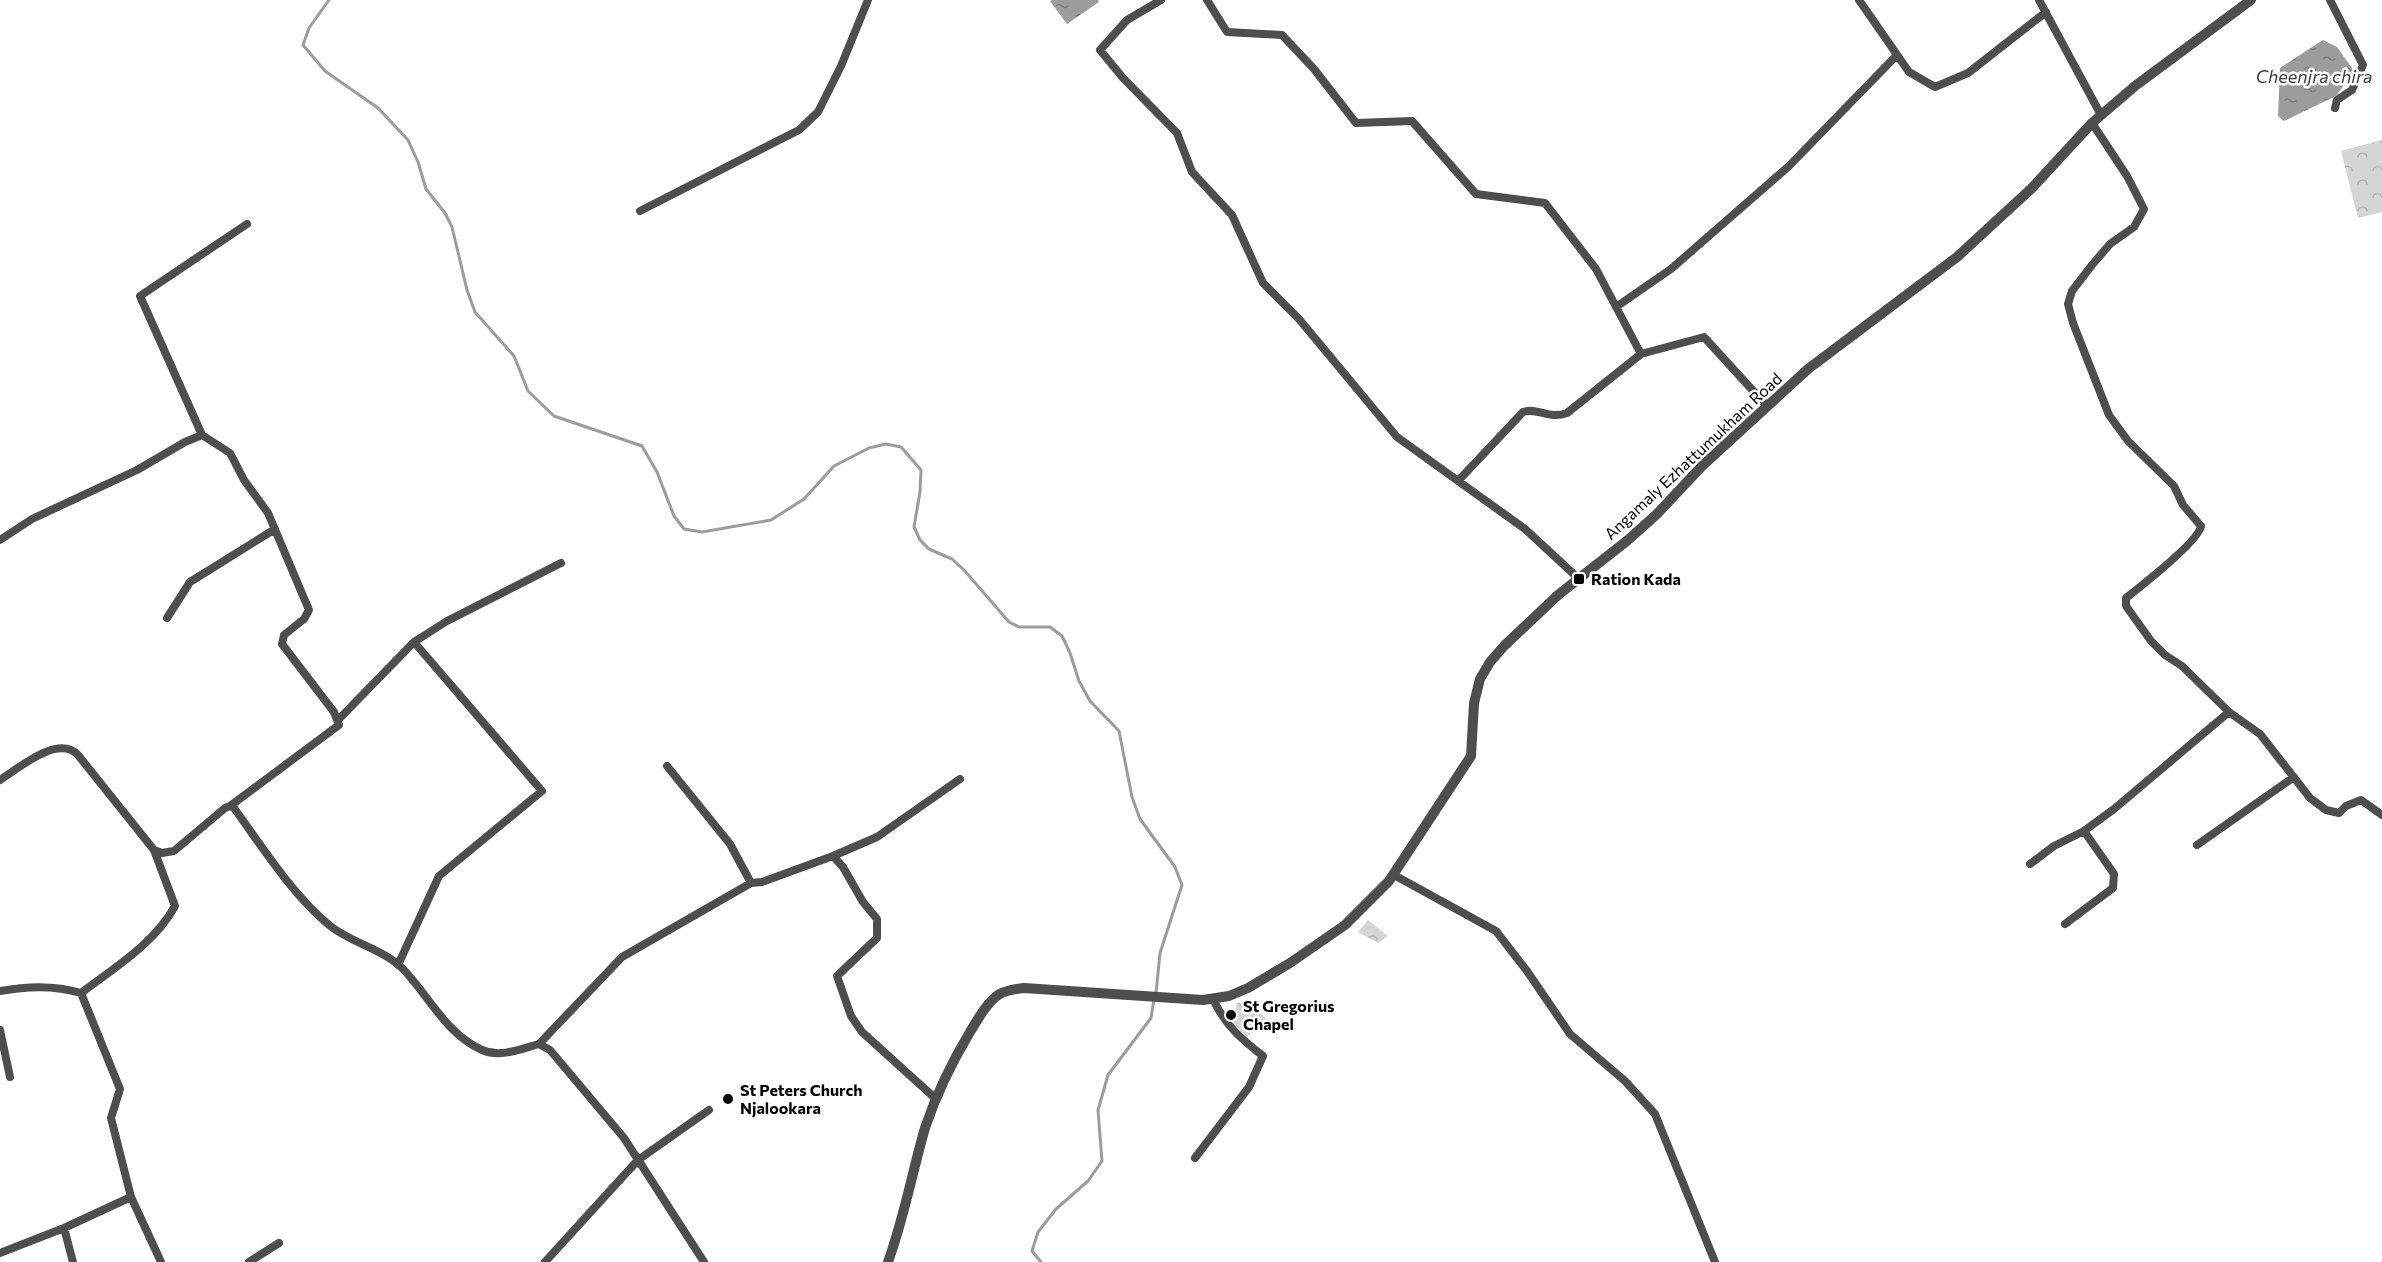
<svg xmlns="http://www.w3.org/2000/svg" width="2382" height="1262" viewBox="0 0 2382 1262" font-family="Commissioner,sans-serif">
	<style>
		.forest { fill: url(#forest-crowns) }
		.water { fill: url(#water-ripples) }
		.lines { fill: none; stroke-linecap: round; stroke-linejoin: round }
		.stream { stroke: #9c9c9c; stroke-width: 3 }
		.minor { stroke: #4e4e4e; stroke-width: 8 }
		.tertiary { stroke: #4e4e4e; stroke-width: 10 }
		.poi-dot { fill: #000; stroke: #fff; stroke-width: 2 }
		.labels { text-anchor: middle; stroke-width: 5; stroke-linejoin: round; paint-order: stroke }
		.street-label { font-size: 16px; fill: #000; stroke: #fff }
		.poi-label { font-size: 16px; font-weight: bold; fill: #000; stroke: #fff; text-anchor: start }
		.water-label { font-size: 18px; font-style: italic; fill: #3d3d3d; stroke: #fff }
	</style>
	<defs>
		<pattern id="forest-crowns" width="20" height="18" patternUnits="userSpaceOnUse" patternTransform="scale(1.5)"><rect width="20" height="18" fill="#d5d5d5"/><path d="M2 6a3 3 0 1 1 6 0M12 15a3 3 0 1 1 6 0" fill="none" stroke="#b5b5b5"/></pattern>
		<pattern id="water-ripples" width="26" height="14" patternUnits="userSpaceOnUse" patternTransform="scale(1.5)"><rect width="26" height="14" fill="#9c9c9c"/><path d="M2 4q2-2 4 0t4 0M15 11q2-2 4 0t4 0" fill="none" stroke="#7d7d7d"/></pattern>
	</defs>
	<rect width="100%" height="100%" fill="#fff"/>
	<!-- forest -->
	<path class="forest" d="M2382 140V212L2358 218 2341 151Z
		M1368 920 1388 936 1378 943 1358 932Z
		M1237 1003 1250 1004 1267 1019 1247 1037 1233 1023Z"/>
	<!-- water -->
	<path class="water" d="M1052 0H1098L1099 2 1067 24 1050 1Z
		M2323 40 2337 47 2354 71 2336 96 2284 121 2278 116 2280 68Z"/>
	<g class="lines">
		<!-- stream -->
		<path class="stream" d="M329 0 309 28 303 45 325 71 378 108 408 140 418 162 426 189 445 213 452 227 467 290 475 312 514 356 528 391 554 416 642 446 657 472 674 516 684 529 702 532 771 520 804 499 834 466 869 448 886 444 901 447 921 470 920 492 914 527 920 540 929 549 952 559 964 570 1009 622 1019 627H1050L1062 636 1070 653 1079 681 1090 701 1119 731 1132 797 1140 819 1175 867 1182 885 1160 953 1156 993
			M1041 1262 1032 1251 1038 1232 1056 1209 1088 1181 1102 1161 1098 1110 1108 1075 1151 1018 1154 999"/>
		<!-- minor -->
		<path class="minor" d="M1161 0 1127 20 1100 50 1123 78 1177 133 1192 172 1232 215 1263 283 1299 319 1397 437 1525 529 1579 579
			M1207 0 1227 32 1282 35 1314 69 1356 123 1412 121 1476 194 1545 203 1596 269 1641 354 1704 337 1767 406
			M1859 0 1909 72 1935 87 1968 73 2046 12
			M2039 0 2101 115
			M2330 0 2363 65 2352 90 2337 100 2335 108
			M2092 123 2127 176 2144 209 2134 227 2110 244 2092 265 2072 291 2068 304 2073 323 2109 415 2128 441 2174 486 2183 505 2201 526C2199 541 2140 587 2126 598V606L2151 641 2165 655 2182 666 2229 712 2260 734 2310 798 2326 810 2339 813 2346 806 2361 800 2382 815
			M640 211 799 130 818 112 841 66 868 0
			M1616 307 1671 269 1789 166 1897 55
			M202 435 140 296 247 224
			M1458 481 1523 412C1538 407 1549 420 1567 413L1641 354
			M0 540 32 519 137 470 185 442 202 435 230 453 244 480 268 513 309 610 304 619 284 635 282 644 334 712 339 725 230 806
			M167 618 190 582 275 529
			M339 719 414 642 447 621 561 563
			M667 766 730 844 751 883
			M0 780C19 768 58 734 78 755L154 850 162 853 174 851 225 808 230 806 234 808C263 848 291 893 329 925 351 943 383 949 403 969 429 996 446 1034 482 1050 500 1058 521 1049 539 1044L550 1050 624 1138 704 1262
			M2197 845 2294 777
			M833 856 843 867 863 902 877 919V938L837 976 851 1016 862 1032 936 1099
			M2030 864 2054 846 2084 831 2114 809 2229 712
			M1394 875 1496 931 1527 971 1570 1034 1625 1081 1655 1114 1715 1262
			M2065 924 2113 888 2114 874 2084 831
			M398 965 439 876 542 791 414 642
			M0 991C27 986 55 985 81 993
			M81 993C114 968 155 943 175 906L154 850
			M0 1030 10 1077
			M539 1044 622 957 751 883 762 882 833 856 877 837 960 779
			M1195 1158 1249 1087 1263 1056C1241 1039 1225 1025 1213 999
			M131 1197 161 1262
			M64 1228 73 1262
			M0 1253 64 1228 131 1197 111 1118 120 1089 81 993
			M249 1262 279 1243
			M545 1262 638 1160 709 1110"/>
		<!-- tertiary -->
		<path class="tertiary" d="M888 1262C904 1218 912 1173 925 1128 936 1095 952 1062 970 1032 978 1019 986 1004 998 995 1006 990 1015 989 1024 988L1203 1000 1229 996 1248 988 1290 963 1345 925 1389 881 1471 756 1474 703 1480 679 1490 662 1504 646 1558 595 1628 540 1657 514 1702 466 1808 369 1957 257 2031 189 2092 123 2135 86 2251 0"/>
	</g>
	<!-- markers -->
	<g class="poi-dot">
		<rect x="1573" y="573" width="12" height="12" rx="3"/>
		<circle cx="1231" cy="1015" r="6"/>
		<circle cx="728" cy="1099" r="6"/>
	</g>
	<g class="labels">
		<!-- street labels -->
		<g class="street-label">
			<text transform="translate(1693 456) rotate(-43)" y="6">Angamaly Ezhattumukham Road</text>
		</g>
		<!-- poi labels -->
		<g class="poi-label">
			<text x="1591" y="585">Ration Kada</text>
			<text x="1243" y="1012">St Gregorius<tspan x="1243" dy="18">Chapel</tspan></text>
			<text x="740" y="1096">St Peters Church<tspan x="740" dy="18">Njalookara</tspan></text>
		</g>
		<!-- water labels -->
		<g class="water-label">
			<text x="2314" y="83">Cheenjra chira</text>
		</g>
	</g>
</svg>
